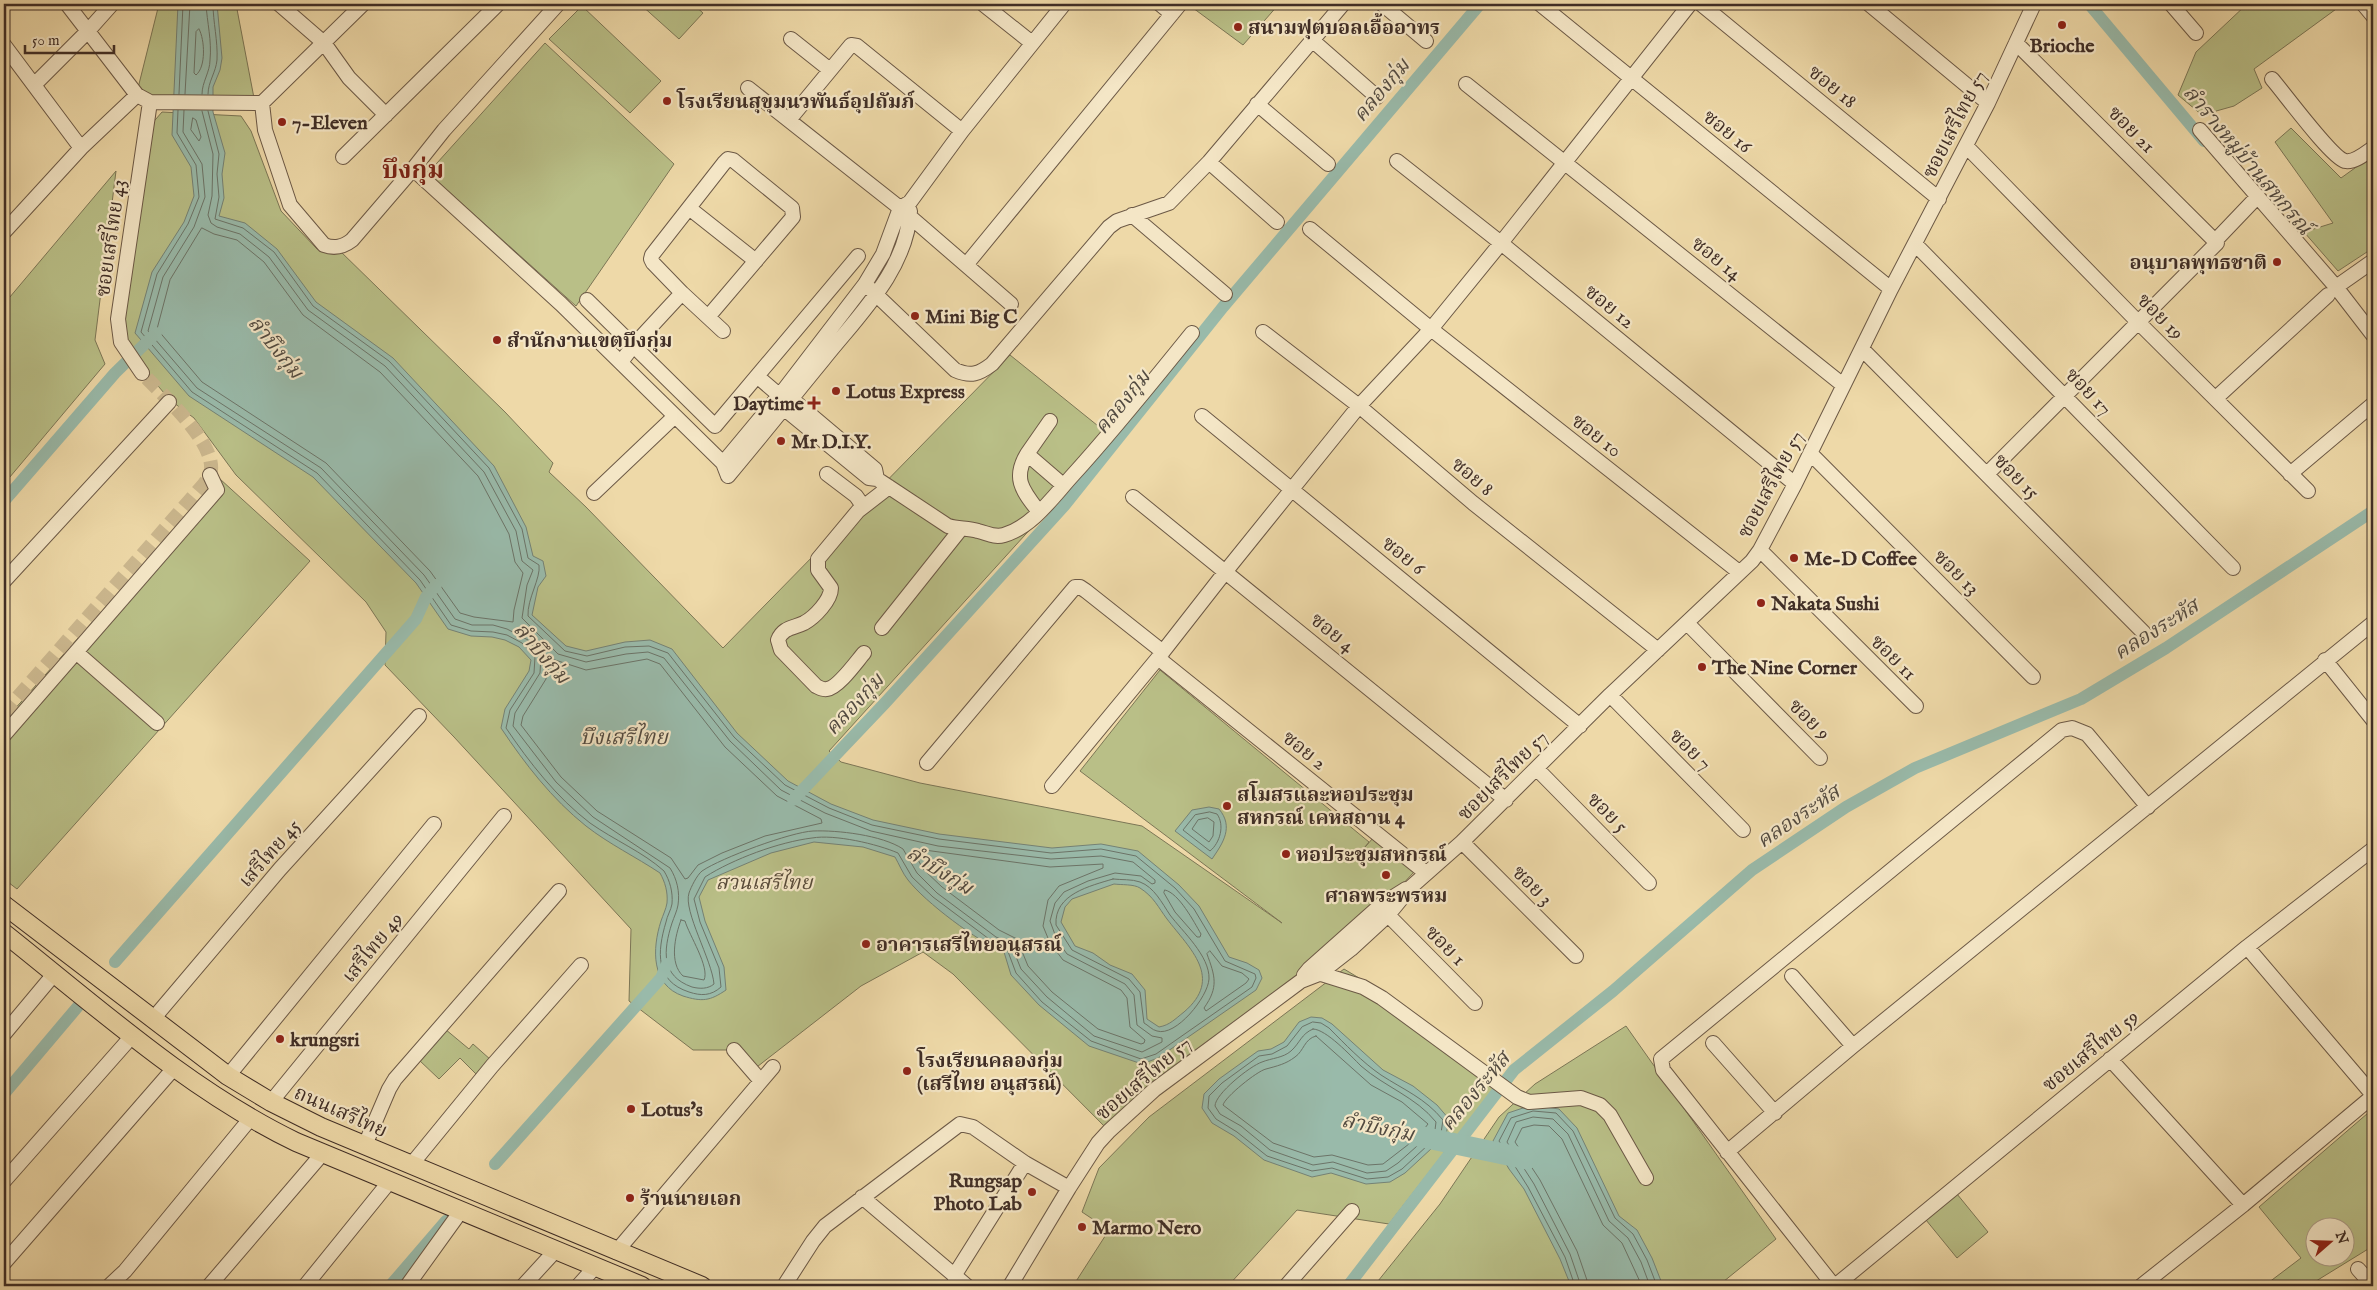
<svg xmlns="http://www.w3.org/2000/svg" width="2377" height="1290" viewBox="0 0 2377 1290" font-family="'IM FELL English','Noto Serif Thai',serif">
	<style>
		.green { fill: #b9bf87; stroke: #7c7656; fill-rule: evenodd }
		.water { fill: #99baaa; stroke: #758275; fill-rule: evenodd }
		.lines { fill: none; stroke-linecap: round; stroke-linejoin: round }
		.shore { stroke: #6c7468; stroke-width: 1 }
		.canal { stroke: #99baaa; stroke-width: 12 }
		.river { stroke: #99baaa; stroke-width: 21 }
		.minor-tunnel { stroke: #cbb78e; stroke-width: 14; stroke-dasharray: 14 7; stroke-linecap: butt }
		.minor-casing { stroke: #6c5946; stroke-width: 16 }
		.major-casing { stroke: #402e26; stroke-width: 20 }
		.minor { stroke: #f4e6c6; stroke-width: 14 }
		.major { stroke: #eed9a8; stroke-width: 18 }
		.poi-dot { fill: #8f2418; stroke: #f4e6c6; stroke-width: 2 }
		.labels { text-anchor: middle; stroke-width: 4.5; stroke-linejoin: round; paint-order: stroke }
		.poi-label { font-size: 20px; font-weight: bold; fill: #402e26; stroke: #f4e6c6; text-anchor: start }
		.street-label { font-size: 20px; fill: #402e26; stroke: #f4e6c6 }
		.park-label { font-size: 20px; font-style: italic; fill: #584b39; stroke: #f4e6c6 }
		.water-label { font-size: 21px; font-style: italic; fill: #524a40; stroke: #f4e6c6 }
		.district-label { font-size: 25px; font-weight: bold; fill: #7a1f14; stroke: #f4e6c6 }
	</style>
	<rect width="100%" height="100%" fill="#eed9a8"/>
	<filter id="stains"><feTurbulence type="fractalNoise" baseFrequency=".004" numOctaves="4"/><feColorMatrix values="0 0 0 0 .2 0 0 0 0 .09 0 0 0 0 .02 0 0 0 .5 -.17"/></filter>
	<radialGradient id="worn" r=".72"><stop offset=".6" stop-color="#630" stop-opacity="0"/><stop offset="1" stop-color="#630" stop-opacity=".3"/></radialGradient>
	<!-- green -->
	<path class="green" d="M159 4H236L254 98 151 97 138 88Z
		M640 4H693L703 13 679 39Z
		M1197 4H1279L1243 45 1193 8Z
		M2247 4H2343L2254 69 2262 88 2234 106 2202 115 2178 95 2196 52Z
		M582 6 661 81 630 113 549 39Z
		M545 43 674 164 576 306 428 173Z
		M162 112 241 116 251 131 281 211 317 249 328 251 337 248 505 412 553 463 549 472 586 507 723 648 1010 355 1113 438 829 751 841 762 920 783 1142 826 1282 923 1080 771 1160 670 1369 842 1359 854 1373 838 1414 872 1361 928 1110 1132 953 974 923 952 861 986 753 1070 734 1050H693L629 1001 631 929 454 737 385 665 386 632 366 602 236 475 194 418 170 400 153 380 120 331 149 127Z
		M2291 128 2341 178 2373 155V248L2338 271 2304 232 2333 223 2275 142Z
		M116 171 95 340 105 364 4 484V304Z
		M220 479 310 561 17 889 4 879V721Z
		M1344 969 1374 987 1502 1078 1389 1224 1297 1210 1228 1286H1073L1109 1230 1082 1212 1099 1168 1149 1117Z
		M1626 1026 1776 1239 1718 1286H1374L1440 1204 1499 1117 1535 1084Z
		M445 1029 469 1049 473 1044 491 1060 477 1075 460 1058 439 1079 419 1060Z
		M2368 1113 2373 1119V1246L2308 1286H2264L2301 1258 2259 1207ZM2314 1228H2344V1258H2314Z
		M1957 1194 1988 1232 1957 1258 1926 1220Z"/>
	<!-- water -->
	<path class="water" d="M178 4H217L222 58 220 70 213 87V112L225 153 222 174 224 198 219 216 245 223 277 249 316 302 393 358 494 466 526 527 533 556 543 561 546 576 538 587 532 615 566 646 586 651 625 642 650 640 672 649 737 733 788 781 831 804 873 820 939 834 1052 848 1101 844 1138 851 1179 885 1199 906 1229 957 1247 963 1259 970 1262 978 1256 990 1158 1058 1142 1064 1089 1046 1039 1005 1011 975 1004 952C978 942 925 902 908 880 903 874 899 864 895 857L863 847 814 842 771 853 708 880 699 897 705 921 724 967 726 990C710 1001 702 1002 683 996 651 985 652 949 661 921 663 915 666 909 667 903 668 892 665 882 660 873 636 857 609 844 586 826 552 799 525 764 501 728L505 709 529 671 531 660 519 647 505 640 492 637 471 636 448 629 416 583 313 477 189 396 135 333 152 272 184 222 194 196 191 167 172 135ZM1114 884C1121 885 1134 884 1140 888 1154 897 1158 907 1167 919 1190 949 1224 978 1184 1012 1175 1019 1170 1025 1159 1027L1147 1019 1145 990 1132 974 1110 965 1093 953 1075 946 1061 922 1065 907 1072 899Z
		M1209 807 1219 809C1234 827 1223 843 1212 859L1175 831 1192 810Z
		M1311 1017 1322 1018 1332 1024 1383 1070 1413 1086 1437 1105 1449 1119 1446 1135 1405 1173 1390 1182 1366 1184 1331 1173 1312 1177 1264 1160 1234 1136 1212 1123 1202 1108 1204 1094 1219 1079 1258 1051 1271 1049 1284 1042 1299 1022Z
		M1532 1105 1559 1109 1577 1128 1619 1216 1637 1230 1652 1258 1663 1286H1571L1560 1259 1524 1189 1509 1169 1493 1141 1508 1113Z"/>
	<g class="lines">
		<!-- shore -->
		<path class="shore" d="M199 29C205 40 206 67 196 75L194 73 196 32Z
			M179 94 183 4
			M185 94 190 4
			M202 94C202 82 210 72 210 60 212 41 207 22 206 4
			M208 94C208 82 216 72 217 60 218 41 213 22 213 4
			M178 110 177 133 196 165 199 197 188 224 157 274 141 332 192 392 317 473 420 580 451 625 471 631 493 632 507 635 522 643 535 657 534 673 510 710 506 728C529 762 557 798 590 823 614 840 643 852 664 871 670 881 673 892 672 904 671 910 667 916 666 922 657 952 655 981 689 992 701 996 711 996 721 987L719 968 700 922 694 899 705 877C733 859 779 842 812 838 835 834 877 844 898 853L912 877 933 897 993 942 1007 949 1016 973 1042 1002 1091 1041 1141 1059 1156 1054 1252 987 1256 978 1255 974 1225 961 1194 909 1175 888 1136 856 1101 849 1051 853 939 839 872 825 829 808 785 785 734 737 668 653 649 646 625 647 587 656 565 651 528 616C527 599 541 578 539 565L528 558 522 529 489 468 389 361 313 306 274 252 243 228 215 219 219 197 217 174 219 154 208 111
			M184 110 183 132 202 164 205 197 194 227 163 277 148 331 197 388 321 468 424 575 455 619 472 625H493L507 629 528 640 541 656 540 673 515 713 513 726 556 782 593 817 670 868C677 879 680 892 678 905 677 911 674 917 672 923 663 951 661 976 692 987 700 989 708 989 714 984 712 960 683 911 689 893 691 887 697 875 702 871 721 858 791 832 813 831 837 830 882 835 903 849L917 873 937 893 996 937 1011 944 1021 969 1047 997 1094 1036 1142 1052 1162 1042V1038L1152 1036 1137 1025 1134 995 1125 984 1067 954 1057 940 1050 921 1055 903 1064 892 1088 881 1115 873 1141 876 1152 884 1155 883V880L1133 862 1101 856 1051 859 938 846 871 831 825 813 781 790 730 741 664 658 648 652 626 654 586 662 558 654 522 618 527 585 533 570 522 561 516 531 484 472 385 366 308 310 269 257 240 234 217 227 211 223 208 215 212 196 213 154 202 111
			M193 118 196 120 201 137 199 141 191 130Z
			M202 228 214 234 237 240 264 262 303 315 380 372 478 476 509 534 515 562 523 573 514 610 513 622 474 617 460 613 430 571 326 463 202 382 157 329 170 280Z
			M552 659 586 670 647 659 660 664 725 747 777 796 821 819 822 823 765 836 722 853 698 865 688 878 685 879 671 858 597 811 561 777 521 725 523 716 546 679 550 661Z
			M1210 812 1217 814C1225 825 1220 843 1210 851L1183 830 1195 815Z
			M1208 818 1214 822 1213 836 1209 842 1192 829 1198 820Z
			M917 849 1050 867 1103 864V868L1059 886 1048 900 1043 926 1050 943 1063 960 1121 990 1127 998 1130 1027 1145 1040 1144 1043 1141 1044 1098 1029 1052 992 1028 966 1017 939 999 930 942 887 923 869 914 852Z
			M1113 879C1121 880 1132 879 1140 882 1154 887 1162 903 1170 915 1182 931 1210 956 1209 979 1208 997 1176 1037 1157 1031 1152 1030 1148 1025 1144 1023L1140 992 1129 979 1072 950 1056 925C1054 894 1090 886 1113 879Z
			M1165 890C1179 893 1194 922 1201 934L1200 937H1197L1175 912 1164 893Z
			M681 920 685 921C689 935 710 967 704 980L683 976C669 963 675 936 681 920Z
			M1210 951 1222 966 1242 973 1249 979 1246 983 1206 1011 1204 1008C1219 987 1215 976 1207 954Z
			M1313 1022 1321 1023 1329 1028C1345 1044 1362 1062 1381 1075 1404 1090 1425 1098 1443 1120L1441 1133 1402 1169 1388 1177 1367 1179 1332 1168 1312 1171 1267 1156 1237 1132 1216 1119 1208 1108 1209 1096 1222 1083 1259 1056 1272 1054 1287 1046 1302 1027Z
			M1313 1029C1326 1029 1351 1056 1361 1066 1385 1087 1416 1097 1436 1122L1435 1130 1398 1163 1386 1171 1367 1173 1333 1162 1313 1165 1270 1150 1241 1126 1220 1114 1215 1106C1215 1094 1250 1066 1262 1062 1272 1058 1283 1058 1291 1051 1300 1043 1301 1034 1313 1029Z
			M1316 1036 1371 1085 1402 1102 1428 1124 1418 1137 1383 1164 1368 1165 1332 1155 1314 1157 1273 1143 1223 1105C1225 1097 1257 1071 1266 1069 1277 1066 1286 1064 1295 1057 1304 1051 1304 1039 1316 1036Z
			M1575 1286 1565 1257 1528 1187 1499 1141 1511 1118 1533 1111 1556 1113 1573 1131 1615 1218 1633 1234 1647 1260 1657 1286
			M1581 1286 1570 1254 1534 1184 1507 1142 1516 1122 1533 1117 1553 1119 1568 1134 1609 1221 1628 1238 1641 1262 1650 1286
			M1589 1286 1577 1251 1540 1180 1515 1142 1522 1128 1534 1125 1549 1126 1562 1139 1603 1225 1622 1243 1642 1286"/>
		<!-- canal -->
		<path class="canal" d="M2089 4 2204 141
			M4 501 115 373 156 333
			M793 800 885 703 1064 506 1223 307 1480 4
			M115 962 416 619 426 597 436 585
			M4 1094 80 1004
			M495 1164 661 978 667 964
			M390 1286 446 1221
			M1348 1286 1514 1070 1613 991 1752 870 1846 807 1915 768 2081 699 2166 648 2373 511"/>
		<!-- river -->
		<path class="river" d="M1413 1135 1527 1159"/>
		<!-- minor-tunnel -->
		<path class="minor-tunnel" d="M4 713 204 484C207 480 210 476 211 470 214 440 162 395 142 373"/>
		<!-- minor casing -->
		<g class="minor-casing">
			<path id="minor" d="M67 4 137 95 150 102 262 103
				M279 4 324 43 349 78 386 115
				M363 4 262 103 265 130 290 205 324 245C335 249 343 247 352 240L413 169 561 304 723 463 728 476
				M983 4 1032 43
				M1160 4 1172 14
				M1382 4 1426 41
				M1540 4 1891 289
				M1701 4 1939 199
				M1869 4 1988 103
				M2171 4 2196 33
				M2363 4 2373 16
				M791 39 830 70
				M1312 40 1377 97
				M4 45 81 148
				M2272 79C2285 94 2331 157 2345 161 2354 163 2366 153 2373 148
				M1466 84 1843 385
				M34 85 87 32 112 4
				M748 88 900 208 1011 304
				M1257 104 1328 164
				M789 120 851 45 857 46 962 131
				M2200 130 2336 287 2373 335
				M1966 146 2138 322 2308 491
				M343 157 498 4
				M1397 161 1501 243 1795 484
				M1209 162 1277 222
				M413 169 444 130 558 4
				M689 208 756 261
				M1132 215 1225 294
				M1310 229 1431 329 1739 572
				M4 232 81 148 137 95
				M2216 240 2258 196
				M1915 244 2233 568
				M966 265 1180 4
				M865 284 955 370C971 377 979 374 992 364L1109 227 1117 221 1169 203 1209 162 1343 4
				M2336 287 2373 261
				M682 293 723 331
				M587 300 715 426 858 256
				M1263 332 1359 406 1473 503 1658 650
				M1862 349 2144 633
				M621 362 633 346 682 293 653 263 651 259 652 255 724 163 728 159 733 160 792 208 793 217 708 317
				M142 373 121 342 118 319 150 102
				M758 377 779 395
				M786 394 875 469 877 479
				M2216 398 2328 295
				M775 401 869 478 877 479 948 526C958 529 968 528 978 531 987 533 994 538 1004 535 1032 527 1053 497 1072 476 1114 430 1153 381 1192 333
				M1202 416 1580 726
				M1050 421 1027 454 1063 485
				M1810 453 2033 677
				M1027 454C1012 479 1023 491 1039 512
				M723 463 783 391 865 284 883 254 900 208 910 202 962 131 1064 4
				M827 474 856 496 863 506
				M1987 474 2217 243 2016 43
				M2290 474 2373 404
				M728 476C760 438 791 399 823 360 857 317 907 270 910 211
				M594 493 675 416
				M1133 497 1506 800
				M1760 550 1916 706
				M4 581 169 402
				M1687 623 1820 758
				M882 628 960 530
				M76 652 157 723
				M864 653C857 661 838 688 827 689 823 690 820 688 816 686L781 650 778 640C783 627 794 628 804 623 815 617 831 600 831 588L818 570V559L858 511 889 487
				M1158 658 1426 873
				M2325 660 2373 720
				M1610 695 1743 830
				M4 735 217 490 210 475
				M927 763 1075 587H1080L1086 591 1163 652
				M1537 769 1649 883
				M1052 786 1158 658 1226 571 1359 406 1431 329 1501 243 1690 4
				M1462 842 1576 956
				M1388 915 1475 1003
				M2247 947 2373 1095
				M1315 972 1363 987 1382 998 1517 1097 1529 1102 1581 1098 1600 1105 1610 1115 1646 1178
				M1304 975 1309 969 1382 904 1406 889
				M1792 976 1853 1046
				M153 1019 280 869 419 716
				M4 1034 55 973
				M1713 1043 1775 1113
				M734 1050 760 1080
				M2110 1059 2243 1205
				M228 1076 434 824
				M271 1102 504 816
				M365 1145 389 1089 395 1079 559 891
				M1727 1152 1853 1046 2373 623
				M411 1165 492 1066 581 965
				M4 1181 133 1035
				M862 1197 967 1286
				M616 1252 773 1067
				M4 1263 175 1067
				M2358 1269 2373 1286
				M954 1276 1025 1163
				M109 1286 125 1271 250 1119
				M209 1286 323 1153
				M305 1286 390 1181
				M407 1286 461 1211
				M523 1286 556 1250
				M578 1286 595 1267
				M784 1286 813 1241 825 1226 960 1124 973 1127 1025 1163 1069 1188
				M1010 1286 1069 1188 1098 1143 1109 1131 1154 1090 1301 981 1319 974 1351 949 1388 915 1411 887 1462 842 1610 695 1752 561 1760 550 1795 484 1891 289 1988 103 2034 4
				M1286 1286 1352 1211
				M1834 1286 1663 1070 1661 1059 2062 730 2072 728 2087 734 2148 807
				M1835 1286 2247 947 2373 849
				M2141 1286 2243 1205 2373 1096"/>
		</g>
		<!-- major casing -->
		<g class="major-casing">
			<path id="major" d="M4 905 228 1076 271 1102 321 1127 702 1286
				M4 933C96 1006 190 1091 296 1142L642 1286"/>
		</g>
		<!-- minor -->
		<use href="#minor" class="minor"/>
		<!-- major -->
		<use href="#major" class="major"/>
	</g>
	<!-- markers -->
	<g class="poi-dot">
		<circle cx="2062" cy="25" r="5"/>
		<circle cx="1238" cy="27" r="5"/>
		<circle cx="667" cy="101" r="5"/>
		<circle cx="282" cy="122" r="5"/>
		<circle cx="2277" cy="262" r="5"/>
		<circle cx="915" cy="316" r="5"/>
		<circle cx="497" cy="340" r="5"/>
		<circle cx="836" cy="391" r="5"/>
		<path d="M811.5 395.5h5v5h5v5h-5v5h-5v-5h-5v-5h5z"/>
		<circle cx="781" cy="441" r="5"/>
		<circle cx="1794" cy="558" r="5"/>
		<circle cx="1761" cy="603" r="5"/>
		<circle cx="1702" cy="667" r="5"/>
		<circle cx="1227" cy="806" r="5"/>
		<circle cx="1286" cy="854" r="5"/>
		<circle cx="1386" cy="875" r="5"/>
		<circle cx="866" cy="944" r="5"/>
		<circle cx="280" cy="1039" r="5"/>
		<circle cx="907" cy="1071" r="5"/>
		<circle cx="631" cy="1109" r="5"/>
		<circle cx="1032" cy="1192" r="5"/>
		<circle cx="630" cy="1198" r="5"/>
		<circle cx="1082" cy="1227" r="5"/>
	</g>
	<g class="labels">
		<!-- poi labels -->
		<g class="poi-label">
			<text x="1248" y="34">สนามฟุตบอลเอื้ออาทร</text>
			<text x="2062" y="52" text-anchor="middle">Brioche</text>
			<text x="677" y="108">โรงเรียนสุขุมนวพันธ์อุปถัมภ์</text>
			<text x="292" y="129">7-Eleven</text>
			<text x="2267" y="269" text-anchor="end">อนุบาลพุทธชาติ</text>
			<text x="925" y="323">Mini Big C</text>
			<text x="507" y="347">สำนักงานเขตบึงกุ่ม</text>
			<text x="846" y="398">Lotus Express</text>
			<text x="804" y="410" text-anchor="end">Daytime</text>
			<text x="791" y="448">Mr D.I.Y.</text>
			<text x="1804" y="565">Me-D Coffee</text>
			<text x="1771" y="610">Nakata Sushi</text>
			<text x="1712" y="674">The Nine Corner</text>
			<text x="1237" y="801">สโมสรและหอประชุม<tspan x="1237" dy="23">สหกรณ์ เคหสถาน 4</tspan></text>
			<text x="1296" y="861">หอประชุมสหกรณ์</text>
			<text x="1386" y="902" text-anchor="middle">ศาลพระพรหม</text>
			<text x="876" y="951">อาคารเสรีไทยอนุสรณ์</text>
			<text x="290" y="1046">krungsri</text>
			<text x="917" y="1067">โรงเรียนคลองกุ่ม<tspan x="917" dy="23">(เสรีไทย อนุสรณ์)</tspan></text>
			<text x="641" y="1116">Lotus's</text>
			<text x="1022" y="1187" text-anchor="end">Rungsap<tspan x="1022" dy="23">Photo Lab</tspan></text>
			<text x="640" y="1205">ร้านนายเอก</text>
			<text x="1092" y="1234">Marmo Nero</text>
		</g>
		<!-- street labels -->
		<g class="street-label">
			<text transform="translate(1833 86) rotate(39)" y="7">ซอย 18</text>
			<text transform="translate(1954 124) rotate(-63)" y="7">ซอยเสรีไทย 57</text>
			<text transform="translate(2132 129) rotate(45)" y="7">ซอย 21</text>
			<text transform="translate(1728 131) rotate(39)" y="7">ซอย 16</text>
			<text transform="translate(110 238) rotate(-82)" y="7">ซอยเสรีไทย 43</text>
			<text transform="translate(1717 258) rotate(39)" y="7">ซอย 14</text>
			<text transform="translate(1610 306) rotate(39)" y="7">ซอย 12</text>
			<text transform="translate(2161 316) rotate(45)" y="7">ซอย 19</text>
			<text transform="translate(2089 391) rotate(46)" y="7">ซอย 17</text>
			<text transform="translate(1597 435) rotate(38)" y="7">ซอย 10</text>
			<text transform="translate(1473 476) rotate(40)" y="7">ซอย 8</text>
			<text transform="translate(2017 476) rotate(45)" y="7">ซอย 15</text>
			<text transform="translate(1770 484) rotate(-62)" y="7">ซอยเสรีไทย 57</text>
			<text transform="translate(1404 555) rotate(39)" y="7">ซอย 6</text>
			<text transform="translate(1957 572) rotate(45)" y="7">ซอย 13</text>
			<text transform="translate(1333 632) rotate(39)" y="7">ซอย 4</text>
			<text transform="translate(1894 657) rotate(45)" y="7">ซอย 11</text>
			<text transform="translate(1810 719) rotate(45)" y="7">ซอย 9</text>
			<text transform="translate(1691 749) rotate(45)" y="7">ซอย 7</text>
			<text transform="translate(1305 750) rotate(39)" y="7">ซอย 2</text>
			<text transform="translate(1502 775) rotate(-45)" y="7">ซอยเสรีไทย 57</text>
			<text transform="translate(1608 812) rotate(45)" y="7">ซอย 5</text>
			<text transform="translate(269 853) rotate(-49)" y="7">เสรีไทย 45</text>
			<text transform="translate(1533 885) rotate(45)" y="7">ซอย 3</text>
			<text transform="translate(1446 945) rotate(45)" y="7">ซอย 1</text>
			<text transform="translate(372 947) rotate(-51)" y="7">เสรีไทย 49</text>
			<text transform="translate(2090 1050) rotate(-39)" y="7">ซอยเสรีไทย 59</text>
			<text transform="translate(1143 1078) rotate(-40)" y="7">ซอยเสรีไทย 57</text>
			<text transform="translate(341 1111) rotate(24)" y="7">ถนนเสรีไทย</text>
		</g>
		<!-- park labels -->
		<g class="park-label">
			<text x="764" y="889">สวนเสรีไทย</text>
		</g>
		<!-- water labels -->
		<g class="water-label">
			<text transform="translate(1381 90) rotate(-50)" y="7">คลองกุ่ม</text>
			<text transform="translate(2248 160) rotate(50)" y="7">ลำรางหมู่บ้านสหกรณ์</text>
			<text transform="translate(276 347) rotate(51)" y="7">ลำบึงกุ่ม</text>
			<text transform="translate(1122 402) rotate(-51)" y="7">คลองกุ่ม</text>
			<text transform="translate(2156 629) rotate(-32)" y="7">คลองระหัส</text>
			<text transform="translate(542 653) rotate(49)" y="7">ลำบึงกุ่ม</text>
			<text transform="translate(854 704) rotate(-47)" y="7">คลองกุ่ม</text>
			<text x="624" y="744">บึงเสรีไทย</text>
			<text transform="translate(1798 816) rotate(-34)" y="7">คลองระหัส</text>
			<text transform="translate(940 870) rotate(32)" y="7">ลำบึงกุ่ม</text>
			<text transform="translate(1475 1091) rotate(-50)" y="7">คลองระหัส</text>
			<text transform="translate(1378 1127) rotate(12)" y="7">ลำบึงกุ่ม</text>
		</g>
		<!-- district labels -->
		<g class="district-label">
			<text x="413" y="178">บึงกุ่ม</text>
		</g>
	</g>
	<!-- margin -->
	<rect width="2377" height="1290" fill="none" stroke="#eed9a8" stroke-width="20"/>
	<rect x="5" y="5" width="2367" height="1280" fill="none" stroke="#402e26" stroke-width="2.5"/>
	<rect x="10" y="10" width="2357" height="1270" fill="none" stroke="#402e26"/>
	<!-- north arrow -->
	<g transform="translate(2330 1242) rotate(70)"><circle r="24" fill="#f4e6c6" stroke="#ac9c86"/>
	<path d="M0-4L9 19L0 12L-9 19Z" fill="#8f2418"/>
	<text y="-8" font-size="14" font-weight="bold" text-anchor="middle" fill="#402e26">N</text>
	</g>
	<!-- scale -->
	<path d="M25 45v8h89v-8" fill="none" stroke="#402e26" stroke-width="2.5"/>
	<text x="32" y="45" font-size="15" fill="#402e26" stroke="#f4e6c6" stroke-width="4" paint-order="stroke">50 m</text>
	<rect width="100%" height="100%" filter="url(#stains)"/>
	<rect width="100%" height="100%" fill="url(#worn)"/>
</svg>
